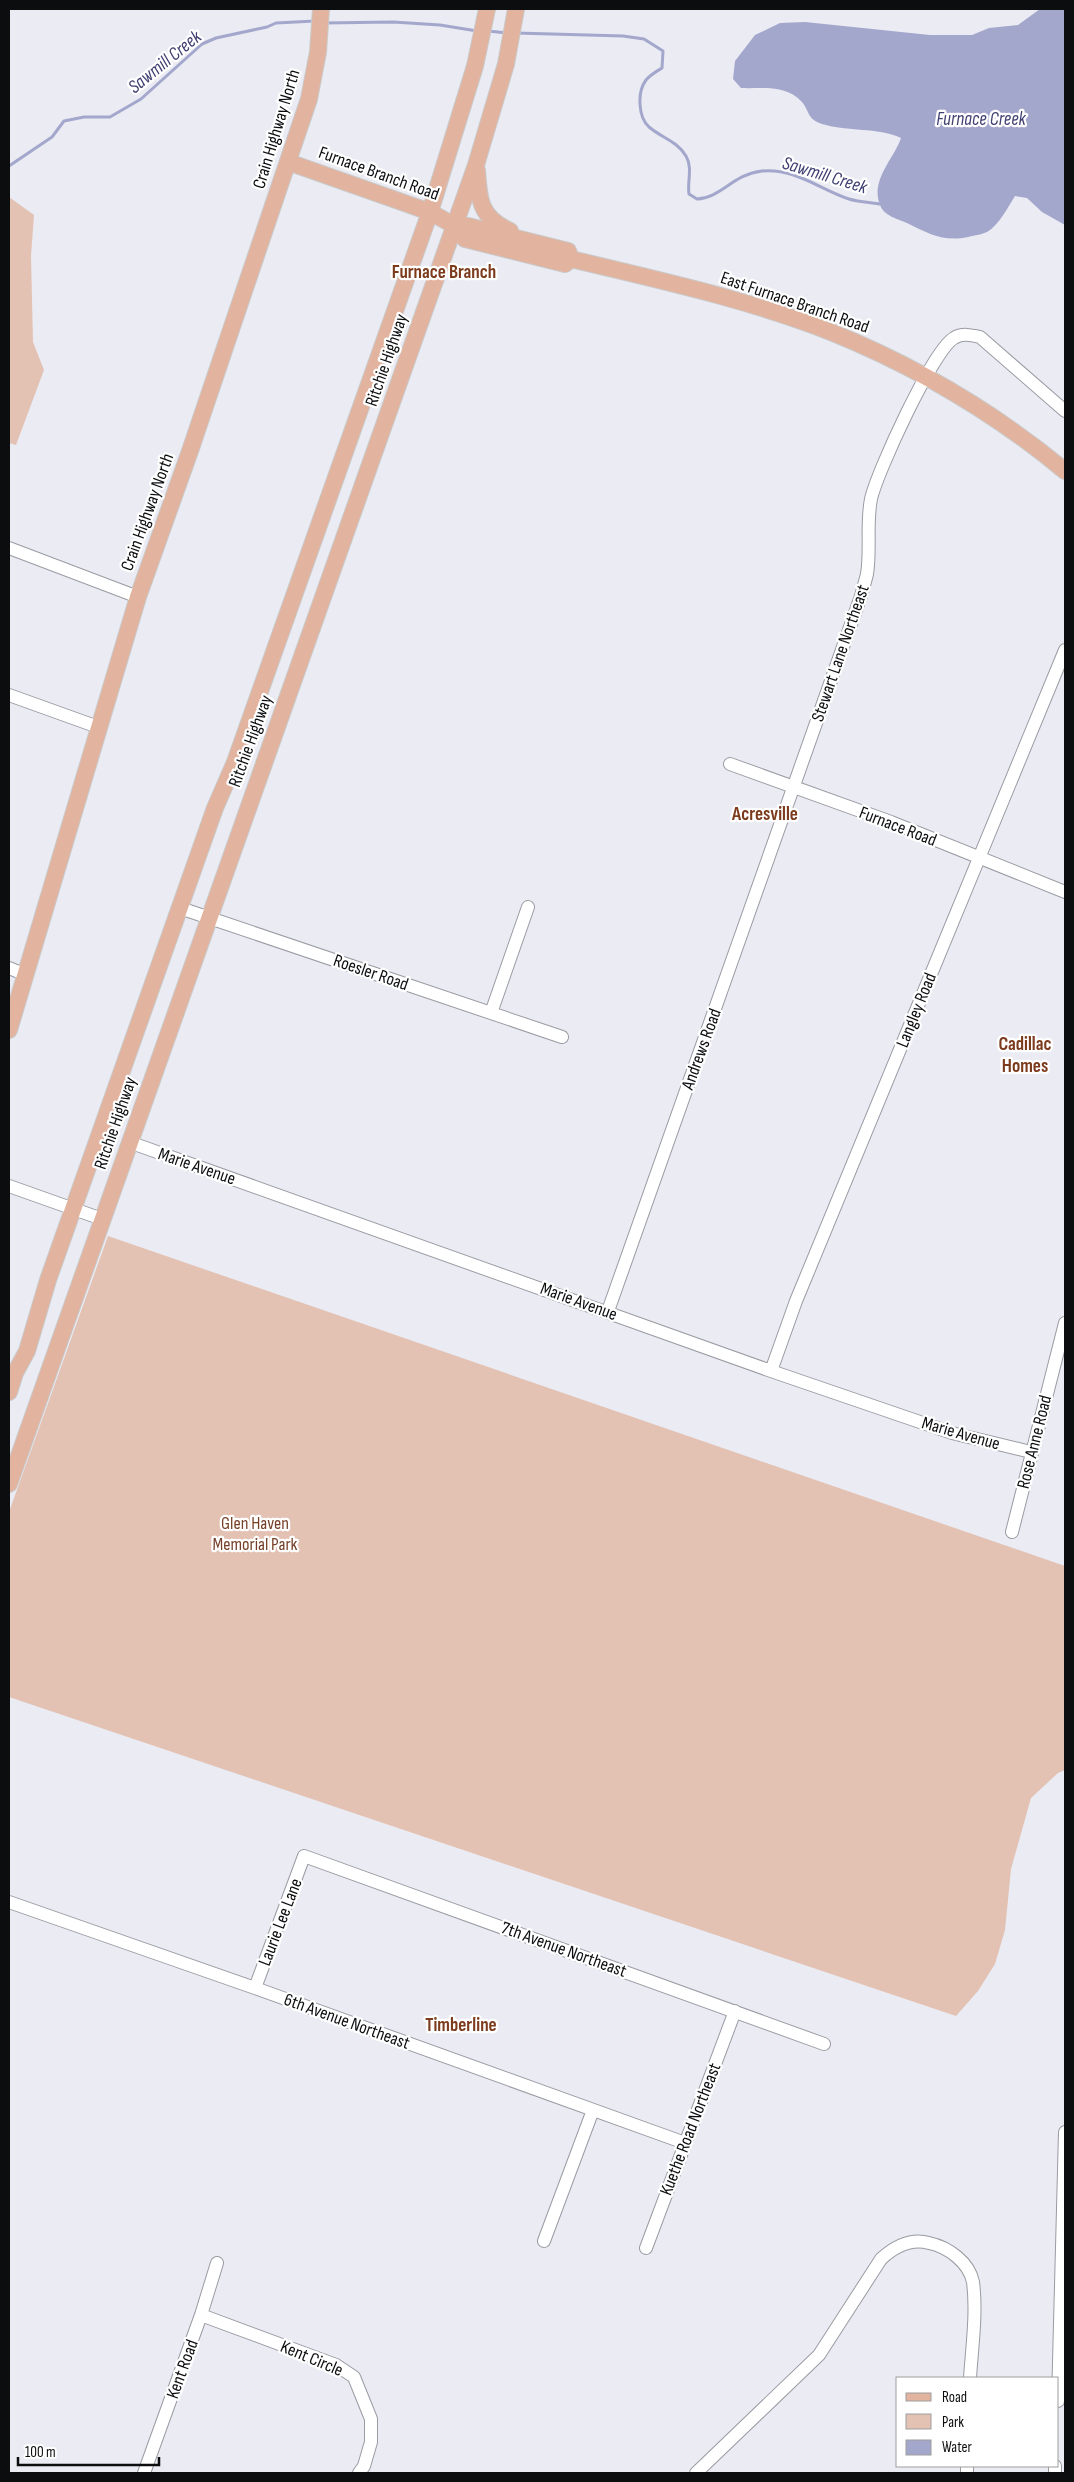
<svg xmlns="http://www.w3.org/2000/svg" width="1074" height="2482" viewBox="0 0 1074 2482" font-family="'Sofia Sans Condensed',sans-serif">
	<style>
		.green { fill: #e3c2b4 }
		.water { fill: #a4a7cc }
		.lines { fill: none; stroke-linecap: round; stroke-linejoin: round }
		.stream { stroke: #a4a7cc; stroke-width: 3 }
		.minor-casing { stroke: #9a9ba3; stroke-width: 14 }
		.major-casing { stroke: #cacaca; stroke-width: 18 }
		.minor { stroke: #fff; stroke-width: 12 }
		.major { stroke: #e2b39e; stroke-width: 16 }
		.labels { text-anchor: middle; stroke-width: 4.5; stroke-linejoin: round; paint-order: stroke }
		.street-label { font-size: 18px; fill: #0c0d0f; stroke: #fff }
		.park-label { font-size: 18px; fill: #764028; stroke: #fff }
		.water-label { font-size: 19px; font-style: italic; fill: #3f4072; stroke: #fff }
		.neighbourhood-label { font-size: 19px; font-weight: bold; fill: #7c3b1c; stroke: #fff }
	</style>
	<rect width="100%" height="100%" fill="#eaebf3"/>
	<!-- green -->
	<path class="green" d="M9 197 34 215 31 256 33 342 44 370 16 445 9 443Z
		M108 1236 1065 1566V1770L1058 1773 1031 1798 1011 1869 1005 1930 995 1964 978 1991 956 2016 9 1697V1512Z"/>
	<!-- water -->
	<path class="water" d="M1040 9H1065V225L1042 212 1027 198 1015 196C1008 207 999 225 987 232 983 234 977 235 972 236 946 243 931 235 907 223 898 219 884 216 880 205 870 180 894 159 901 138 877 127 848 132 822 124 807 119 810 112 802 102 785 84 763 89 741 88L733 79 735 61 755 35 780 23 805 22 930 35H972L989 28 1018 25Z"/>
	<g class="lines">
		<!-- stream -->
		<path class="stream" d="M324 23 393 22 440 25 477 31
			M488 31 507 33
			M516 33 623 36 644 39 663 51 662 68C657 71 650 75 646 80 637 92 638 117 649 127 662 138 677 141 686 156 693 168 687 182 689 194L697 199C721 198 733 174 762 171 795 168 819 189 849 199 858 202 869 202 879 204
			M9 166 52 137 64 121 84 117H110L141 99 202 44 216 38 267 27 276 23 315 21"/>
		<!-- minor casing -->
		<g class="minor-casing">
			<path id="minor" d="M9 548 138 597
				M9 695 98 727
				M730 764 891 822 1065 892
				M180 908 562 1037
				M9 968 26 975
				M491 1013 528 907
				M129 1142 771 1371 952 1433 1031 1452
				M9 1186 102 1219
				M608 1311 861 596C863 589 865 582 867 574 871 550 866 524 871 499 877 472 933 350 954 338 962 333 971 335 980 337L1065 411
				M771 1371 796 1301 1065 650
				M1012 1532 1065 1323
				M9 1902 255 1988 685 2143
				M255 1988 304 1856 824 2044
				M544 2241 593 2110
				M646 2248 735 2011
				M201 2315 336 2365 354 2377 371 2419V2442L364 2466 359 2473
				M1058 2401 1065 2132
				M144 2473 201 2315 217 2263
				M696 2473 819 2355 881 2259C894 2247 911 2238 929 2243 948 2247 969 2262 973 2282 977 2313 972 2347 970 2378
				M967 2473V2466
				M1055 2473V2466"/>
		</g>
		<!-- major casing -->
		<g class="major-casing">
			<path id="major" d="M288 162 430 212 455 226 465 239 565 264 571 259
				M477 170C479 201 480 217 510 231
				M455 226H468L568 251 571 259
				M571 259C658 280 747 299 831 332 915 366 995 413 1065 471
				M9 1030 138 597 190 451 309 99 318 52 321 9
				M9 1392 15 1373 27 1351 48 1280 215 808 235 762 430 212 475 66 487 9
				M9 1484 476 165 506 64 516 9"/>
		</g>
		<!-- minor -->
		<use href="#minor" class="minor"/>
		<!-- major -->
		<use href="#major" class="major"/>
	</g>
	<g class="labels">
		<!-- street labels -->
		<g class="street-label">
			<text transform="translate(276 129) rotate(-73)" y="6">Crain Highway North</text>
			<text transform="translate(379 173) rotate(20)" y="6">Furnace Branch Road</text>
			<text transform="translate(795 302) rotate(19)" y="6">East Furnace Branch Road</text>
			<text transform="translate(386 360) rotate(-71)" y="6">Ritchie Highway</text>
			<text transform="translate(147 512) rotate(-70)" y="6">Crain Highway North</text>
			<text transform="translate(840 653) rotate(-71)" y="6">Stewart Lane Northeast</text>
			<text transform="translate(250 741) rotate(-70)" y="6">Ritchie Highway</text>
			<text transform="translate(898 826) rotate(21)" y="6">Furnace Road</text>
			<text transform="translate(371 972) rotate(19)" y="6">Roesler Road</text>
			<text transform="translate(916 1010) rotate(-68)" y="6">Langley Road</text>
			<text transform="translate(701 1049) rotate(-70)" y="6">Andrews Road</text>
			<text transform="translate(115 1123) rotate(-71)" y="6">Ritchie Highway</text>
			<text transform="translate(197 1166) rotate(19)" y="6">Marie Avenue</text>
			<text transform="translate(579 1301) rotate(20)" y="6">Marie Avenue</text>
			<text transform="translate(961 1433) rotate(16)" y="6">Marie Avenue</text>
			<text transform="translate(1034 1442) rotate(-76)" y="6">Rose Anne Road</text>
			<text transform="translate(280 1922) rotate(-69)" y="6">Laurie Lee Lane</text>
			<text transform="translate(564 1949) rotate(20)" y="6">7th Avenue Northeast</text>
			<text transform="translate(347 2021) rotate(20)" y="6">6th Avenue Northeast</text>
			<text transform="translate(690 2129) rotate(-69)" y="6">Kuethe Road Northeast</text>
			<text transform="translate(312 2358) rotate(23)" y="6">Kent Circle</text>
			<text transform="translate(182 2369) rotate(-70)" y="6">Kent Road</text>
		</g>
		<!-- park labels -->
		<g class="park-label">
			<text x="255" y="1529">Glen Haven<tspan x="255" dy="21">Memorial Park</tspan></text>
		</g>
		<!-- water labels -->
		<g class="water-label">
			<text transform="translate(164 61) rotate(-39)" y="7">Sawmill Creek</text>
			<text x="981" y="125">Furnace Creek</text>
			<text transform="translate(825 174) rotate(17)" y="7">Sawmill Creek</text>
		</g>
		<!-- neighbourhood labels -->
		<g class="neighbourhood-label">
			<text x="444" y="278">Furnace Branch</text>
			<text x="765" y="820">Acresville</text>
			<text x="1025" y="1050">Cadillac<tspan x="1025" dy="22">Homes</tspan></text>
			<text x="461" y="2031">Timberline</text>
		</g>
	</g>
	<!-- border -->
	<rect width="1074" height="2482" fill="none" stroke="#0c0d0f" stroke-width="20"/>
	<!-- legend -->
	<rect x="896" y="2377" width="162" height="90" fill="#ffffff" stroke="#9e9e9f"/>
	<rect x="906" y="2393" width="25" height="8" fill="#e2b39e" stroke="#9e9e9f"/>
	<text x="942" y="2402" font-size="15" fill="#0c0d0f">Road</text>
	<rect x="906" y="2414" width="25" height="15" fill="#e3c2b4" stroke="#9e9e9f"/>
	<text x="942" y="2427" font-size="15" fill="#0c0d0f">Park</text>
	<rect x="906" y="2440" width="25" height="15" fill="#a4a7cc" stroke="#9e9e9f"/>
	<text x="942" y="2452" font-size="15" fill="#0c0d0f">Water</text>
	<!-- scale -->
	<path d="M18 2457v8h141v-8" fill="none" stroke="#0c0d0f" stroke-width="2.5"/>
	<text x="25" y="2457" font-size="15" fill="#0c0d0f" stroke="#ffffff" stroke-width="4" paint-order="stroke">100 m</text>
</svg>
